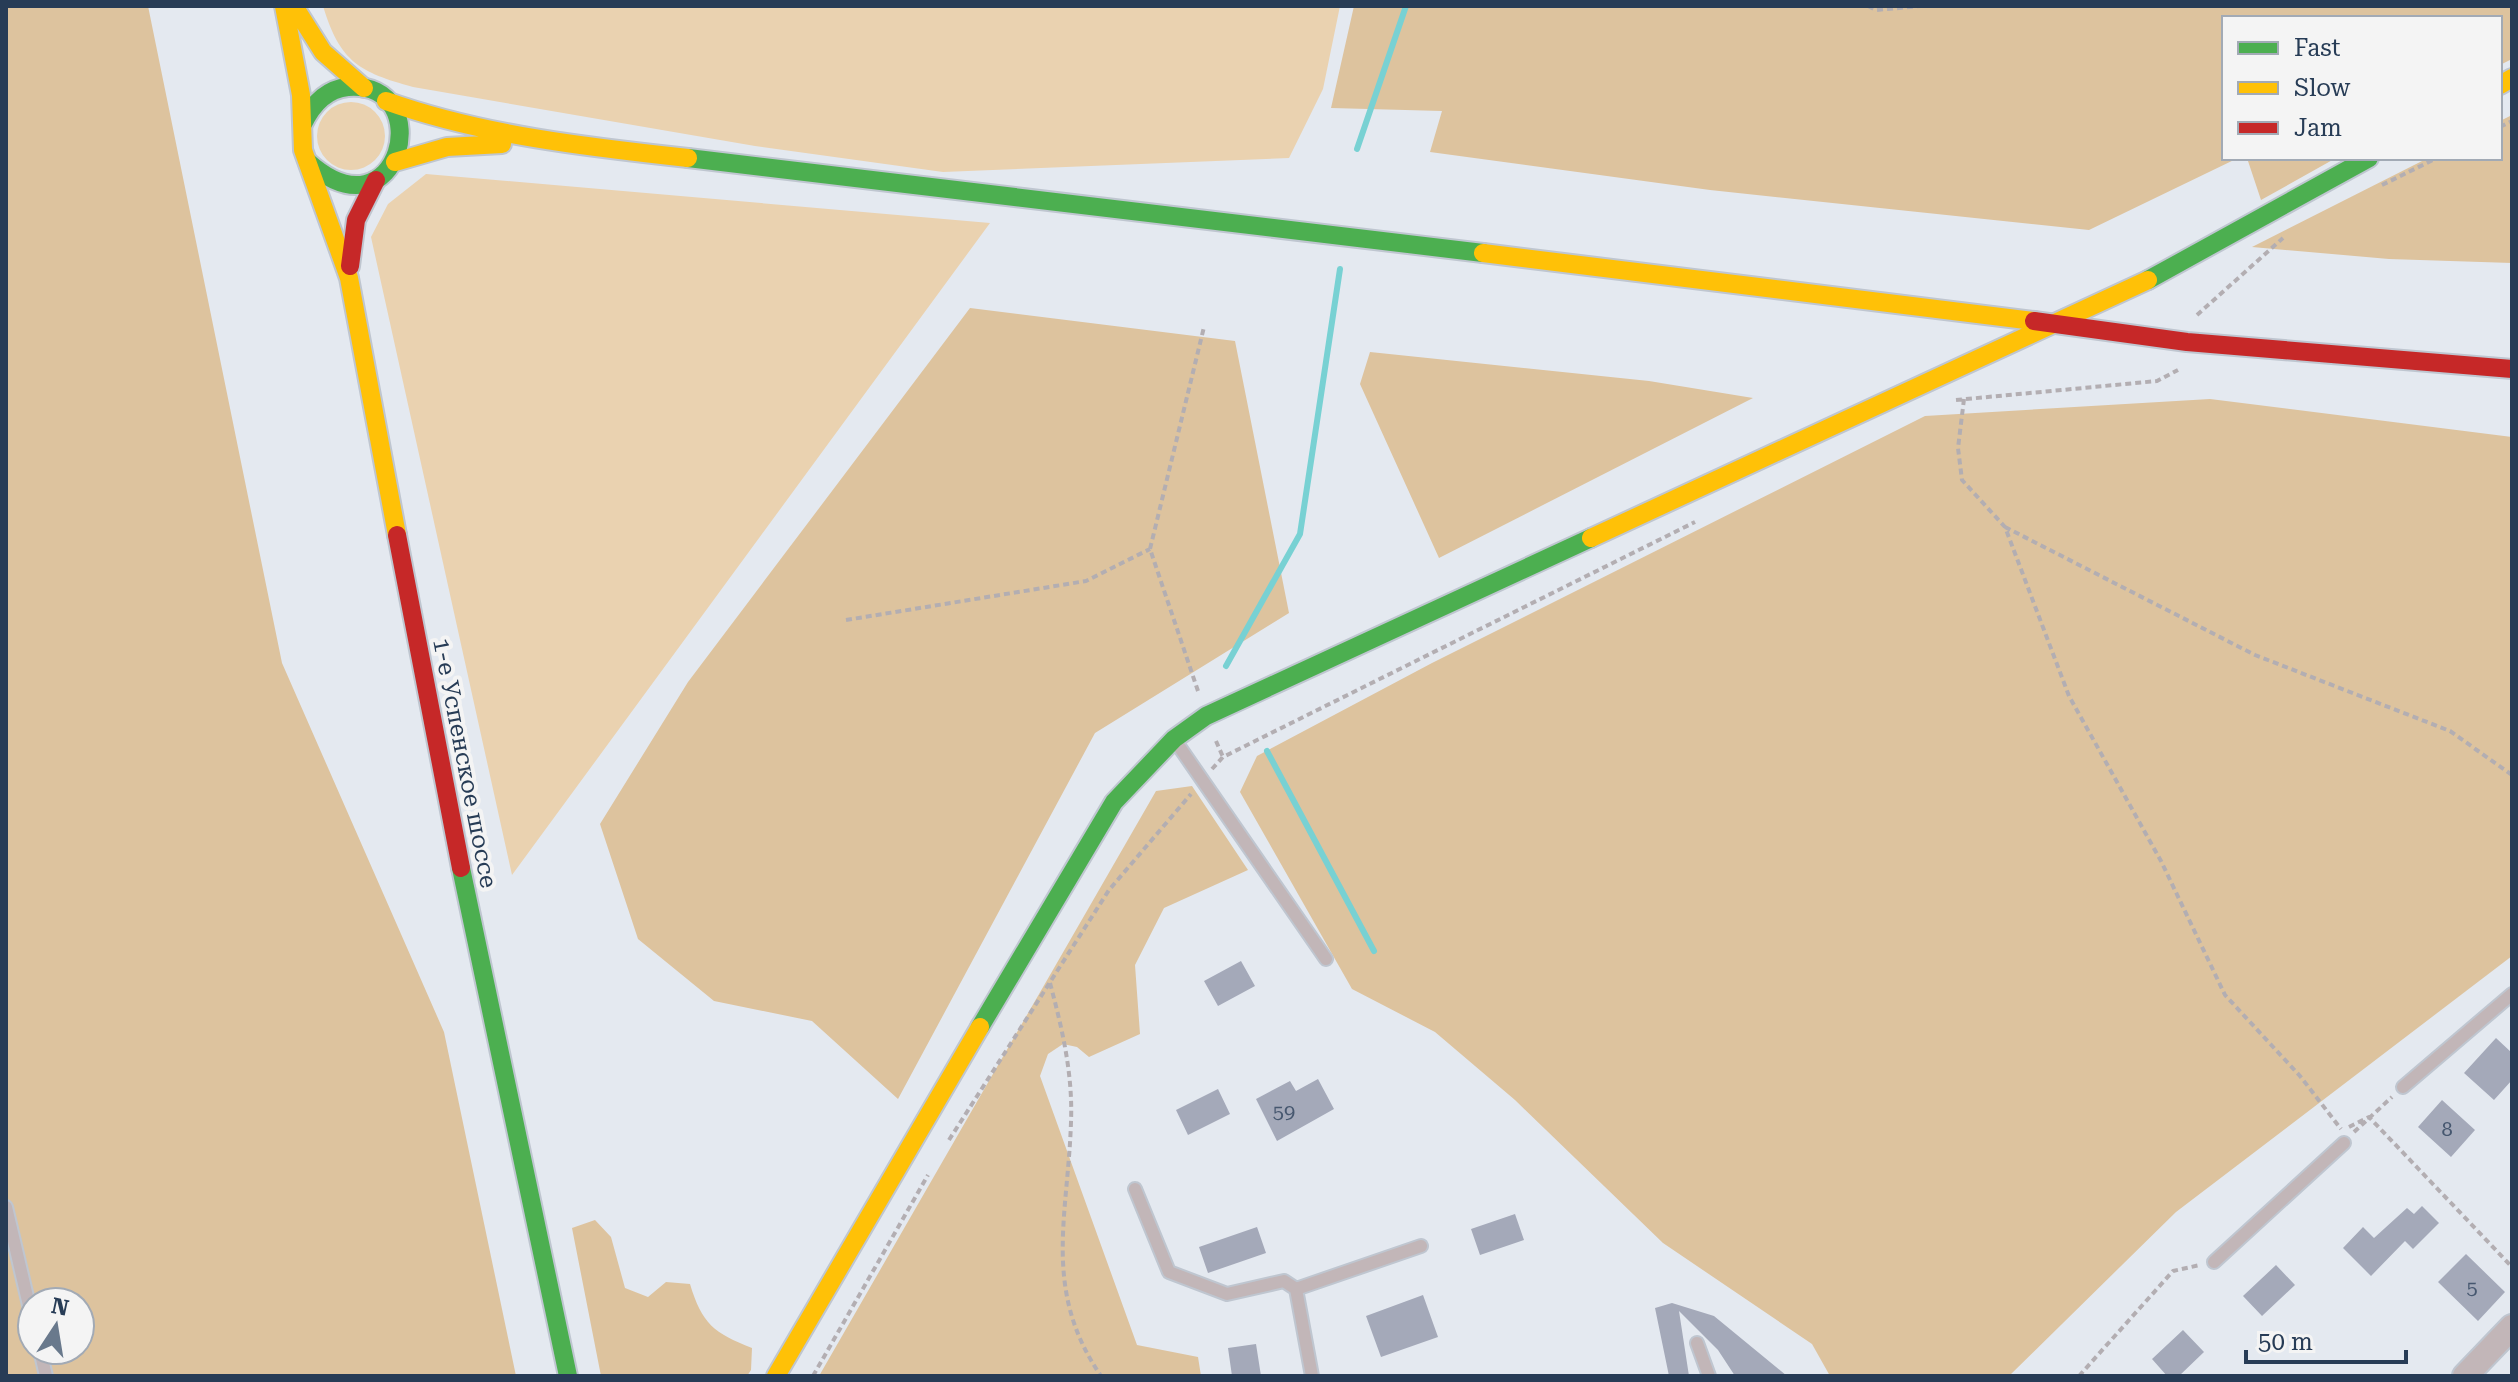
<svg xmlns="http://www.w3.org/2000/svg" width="2518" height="1382" viewBox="0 0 2518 1382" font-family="'Roboto Serif',serif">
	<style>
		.green { fill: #ead2b0 }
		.forest { fill: #ddc39e; fill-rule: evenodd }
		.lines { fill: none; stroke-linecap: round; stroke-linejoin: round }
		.stream { stroke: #78d1d3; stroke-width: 6 }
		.building { fill: #a4a9b9 }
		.lane-casing { stroke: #bfc6d0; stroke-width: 16 }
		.street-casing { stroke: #bfc6d0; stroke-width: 28 }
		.fast-casing { stroke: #bfc6d0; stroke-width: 22 }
		.slow-casing { stroke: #bfc6d0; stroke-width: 22 }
		.jam-casing { stroke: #bfc6d0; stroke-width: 22 }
		.path { stroke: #b3aeb2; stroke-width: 4; stroke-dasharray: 6 4; stroke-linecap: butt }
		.lane { stroke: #c2b6b8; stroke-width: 12 }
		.street { stroke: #c2b6b8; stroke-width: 24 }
		.fast { stroke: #4caf50; stroke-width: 18 }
		.slow { stroke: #ffc107; stroke-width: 18 }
		.jam { stroke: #c62828; stroke-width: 18 }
		.labels { text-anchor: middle; stroke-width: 8; stroke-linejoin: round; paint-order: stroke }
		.number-label { font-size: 20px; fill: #46576f }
		.street-label { font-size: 24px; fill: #273c56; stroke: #f4f4f4 }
	</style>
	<rect width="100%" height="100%" fill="#e4e9f0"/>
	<!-- green -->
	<path class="green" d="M323 6H1340L1323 89 1289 158 943 172 755 146 413 87C359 72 340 62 323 6Z
		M317 136a34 34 0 1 1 68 0a34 34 0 1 1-68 0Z
		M426 174 990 223 512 875 371 237 388 204Z"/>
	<!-- forest -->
	<path class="forest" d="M6 6H148L282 663 444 1032 516 1376H6ZM32 1302H80V1350H32Z
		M1354 6H2512V59L2500 65V18H2224V158H2238L2089 230 1710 190 1430 152 1442 111 1331 108Z
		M2512 115V263L2389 259 2252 247 2428 158H2500V121Z
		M2247 158H2336L2261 200Z
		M970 308 1235 341 1289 613 1095 733 898 1099 812 1021 714 1001 638 939 600 824 688 682Z
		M1370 352 1649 381 1753 398 1439 558 1360 384Z
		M2210 399 2512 437V956L2176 1212 2009 1376H1830L1812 1344 1663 1243 1515 1100 1435 1032 1352 989 1240 792 1257 756 1432 663 1925 416Z
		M1192 786 1248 870 1164 908 1135 965 1140 1034 1089 1057 1077 1047 1063 1044 1048 1054 1040 1076 1137 1345 1198 1357 1201 1376H819L1156 791Z
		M595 1220 611 1237 625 1288 648 1297 666 1282 690 1284C702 1324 714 1333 752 1348L751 1370 747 1376H601L572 1228Z"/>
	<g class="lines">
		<!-- stream -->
		<path class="stream" d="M1357 149 1406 6
			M1226 666 1300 534 1340 269
			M1267 751 1374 951"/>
	</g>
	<!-- building -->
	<path class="building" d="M1241 961 1255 986 1218 1006 1204 981Z
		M2496 1038 2512 1053V1080L2494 1100 2464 1073Z
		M1318 1079 1334 1109 1277 1141 1256 1099 1290 1081 1296 1091Z
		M1218 1089 1230 1114 1188 1135 1176 1110Z
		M2442 1100 2475 1130 2451 1157 2418 1127Z
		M2422 1206 2439 1223 2413 1249 2405 1241 2371 1276 2343 1248 2363 1227 2374 1238 2407 1208 2414 1214Z
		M1515 1214 1524 1240 1480 1255 1471 1229Z
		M1257 1227 1266 1253 1208 1273 1199 1247Z
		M2466 1254 2505 1292 2478 1321 2438 1282Z
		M2276 1265 2295 1285 2262 1316 2243 1296Z
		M1423 1295 1438 1337 1381 1357 1366 1316Z
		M1672 1303 1714 1316 1787 1376H1735L1718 1350 1679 1311 1689 1376H1669L1655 1308Z
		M2183 1330 2204 1352 2179 1376H2167L2152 1359Z
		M1256 1344 1261 1376H1232L1228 1348Z"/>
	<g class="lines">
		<!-- lane casing -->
		<g class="lane-casing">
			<path id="lane" d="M1176 742 1326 959
				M2403 1087 2512 994
				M1135 1189 1169 1272 1227 1294 1284 1281 1296 1289 1312 1376
				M6 1207 32 1318
				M2214 1262 2344 1143
				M1296 1289 1421 1246
				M1697 1343 1709 1376
				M40 1350 46 1376"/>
		</g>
		<!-- street casing -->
		<g class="street-casing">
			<path id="street" d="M2465 1376 2512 1327"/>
		</g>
		<!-- fast casing -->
		<g class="fast-casing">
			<path id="fast" d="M303 124C312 105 326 89 348 87 439 80 400 244 308 162
				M688 158 1483 253
				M2148 280 2369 158
				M461 868 568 1376
				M980 1027 1114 802 1174 739 1206 716 1591 538"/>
		</g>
		<!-- slow casing -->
		<g class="slow-casing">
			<path id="slow" d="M284 6 301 95 303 150 349 278 397 535
				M294 6 323 52 364 88
				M2500 85 2512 78
				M386 101C481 135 587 147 688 158
				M395 162 447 147 502 144
				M1483 253 2034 321
				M1591 538 2148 280
				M776 1376 980 1027"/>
		</g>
		<!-- jam casing -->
		<g class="jam-casing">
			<path id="jam" d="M350 266 356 220 376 180
				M2034 321 2187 342 2512 369
				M397 535 461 868"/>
		</g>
		<!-- path -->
		<path class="path" d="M1868 6 1876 10 1921 6
			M2258 6H2371
			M2500 127 2512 121
			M2382 185 2437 158
			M2197 315 2283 238
			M1964 399 1958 448 1962 480 2005 527 2069 696 2161 861 2225 995 2300 1076 2341 1129
			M1956 400 2157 381 2178 370
			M2005 527 2255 655 2450 731 2512 775
			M846 620 1086 581 1150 549
			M1198 691 1150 549 1204 327
			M1216 741 1223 757
			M1212 769 1223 757 1695 522
			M1050 983C1062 1028 1073 1074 1071 1122 1068 1217 1042 1290 1101 1376
			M2349 1127 2369 1117 2512 1267
			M2354 1132 2392 1097
			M949 1140 1109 890 1191 794
			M813 1376 928 1175
			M2079 1376 2173 1271 2200 1265"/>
		<!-- lane -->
		<use href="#lane" class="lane"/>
		<!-- street -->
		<use href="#street" class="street"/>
		<!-- fast -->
		<use href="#fast" class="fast"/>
		<!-- slow -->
		<use href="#slow" class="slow"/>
		<!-- jam -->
		<use href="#jam" class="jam"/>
	</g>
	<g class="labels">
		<!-- number labels -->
		<g class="number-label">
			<text x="1284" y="1118">59</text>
			<text x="2447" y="1136">8</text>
			<text x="2472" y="1294">5</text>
		</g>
		<!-- street labels -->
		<g class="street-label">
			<text transform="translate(465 763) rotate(79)" y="8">1-е Успенское шоссе</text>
		</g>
	</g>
	<!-- border -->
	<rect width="2518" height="1382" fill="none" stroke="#273c56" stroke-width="16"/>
	<!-- legend -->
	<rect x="2222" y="16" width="280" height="144" fill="#f4f4f4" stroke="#a2aab5" stroke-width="2"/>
	<rect x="2238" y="42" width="40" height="12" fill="#4caf50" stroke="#a2aab5" stroke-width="2"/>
	<text x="2294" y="56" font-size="24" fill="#273c56">Fast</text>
	<rect x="2238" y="82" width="40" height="12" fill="#ffc107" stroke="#a2aab5" stroke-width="2"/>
	<text x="2294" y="96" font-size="24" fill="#273c56">Slow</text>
	<rect x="2238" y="122" width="40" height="12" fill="#c62828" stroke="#a2aab5" stroke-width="2"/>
	<text x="2294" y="136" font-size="24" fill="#273c56">Jam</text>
	<!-- north arrow -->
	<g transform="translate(56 1326) rotate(12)"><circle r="38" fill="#f4f4f4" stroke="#a2aab5" stroke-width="2"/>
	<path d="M0-6L14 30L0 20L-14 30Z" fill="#69798c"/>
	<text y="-12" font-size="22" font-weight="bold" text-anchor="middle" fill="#273c56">N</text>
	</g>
	<!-- scale -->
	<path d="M2246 1350v12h160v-12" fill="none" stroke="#273c56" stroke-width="4"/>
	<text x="2258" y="1350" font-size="24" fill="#273c56" stroke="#f4f4f4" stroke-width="6" paint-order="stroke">50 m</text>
</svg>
